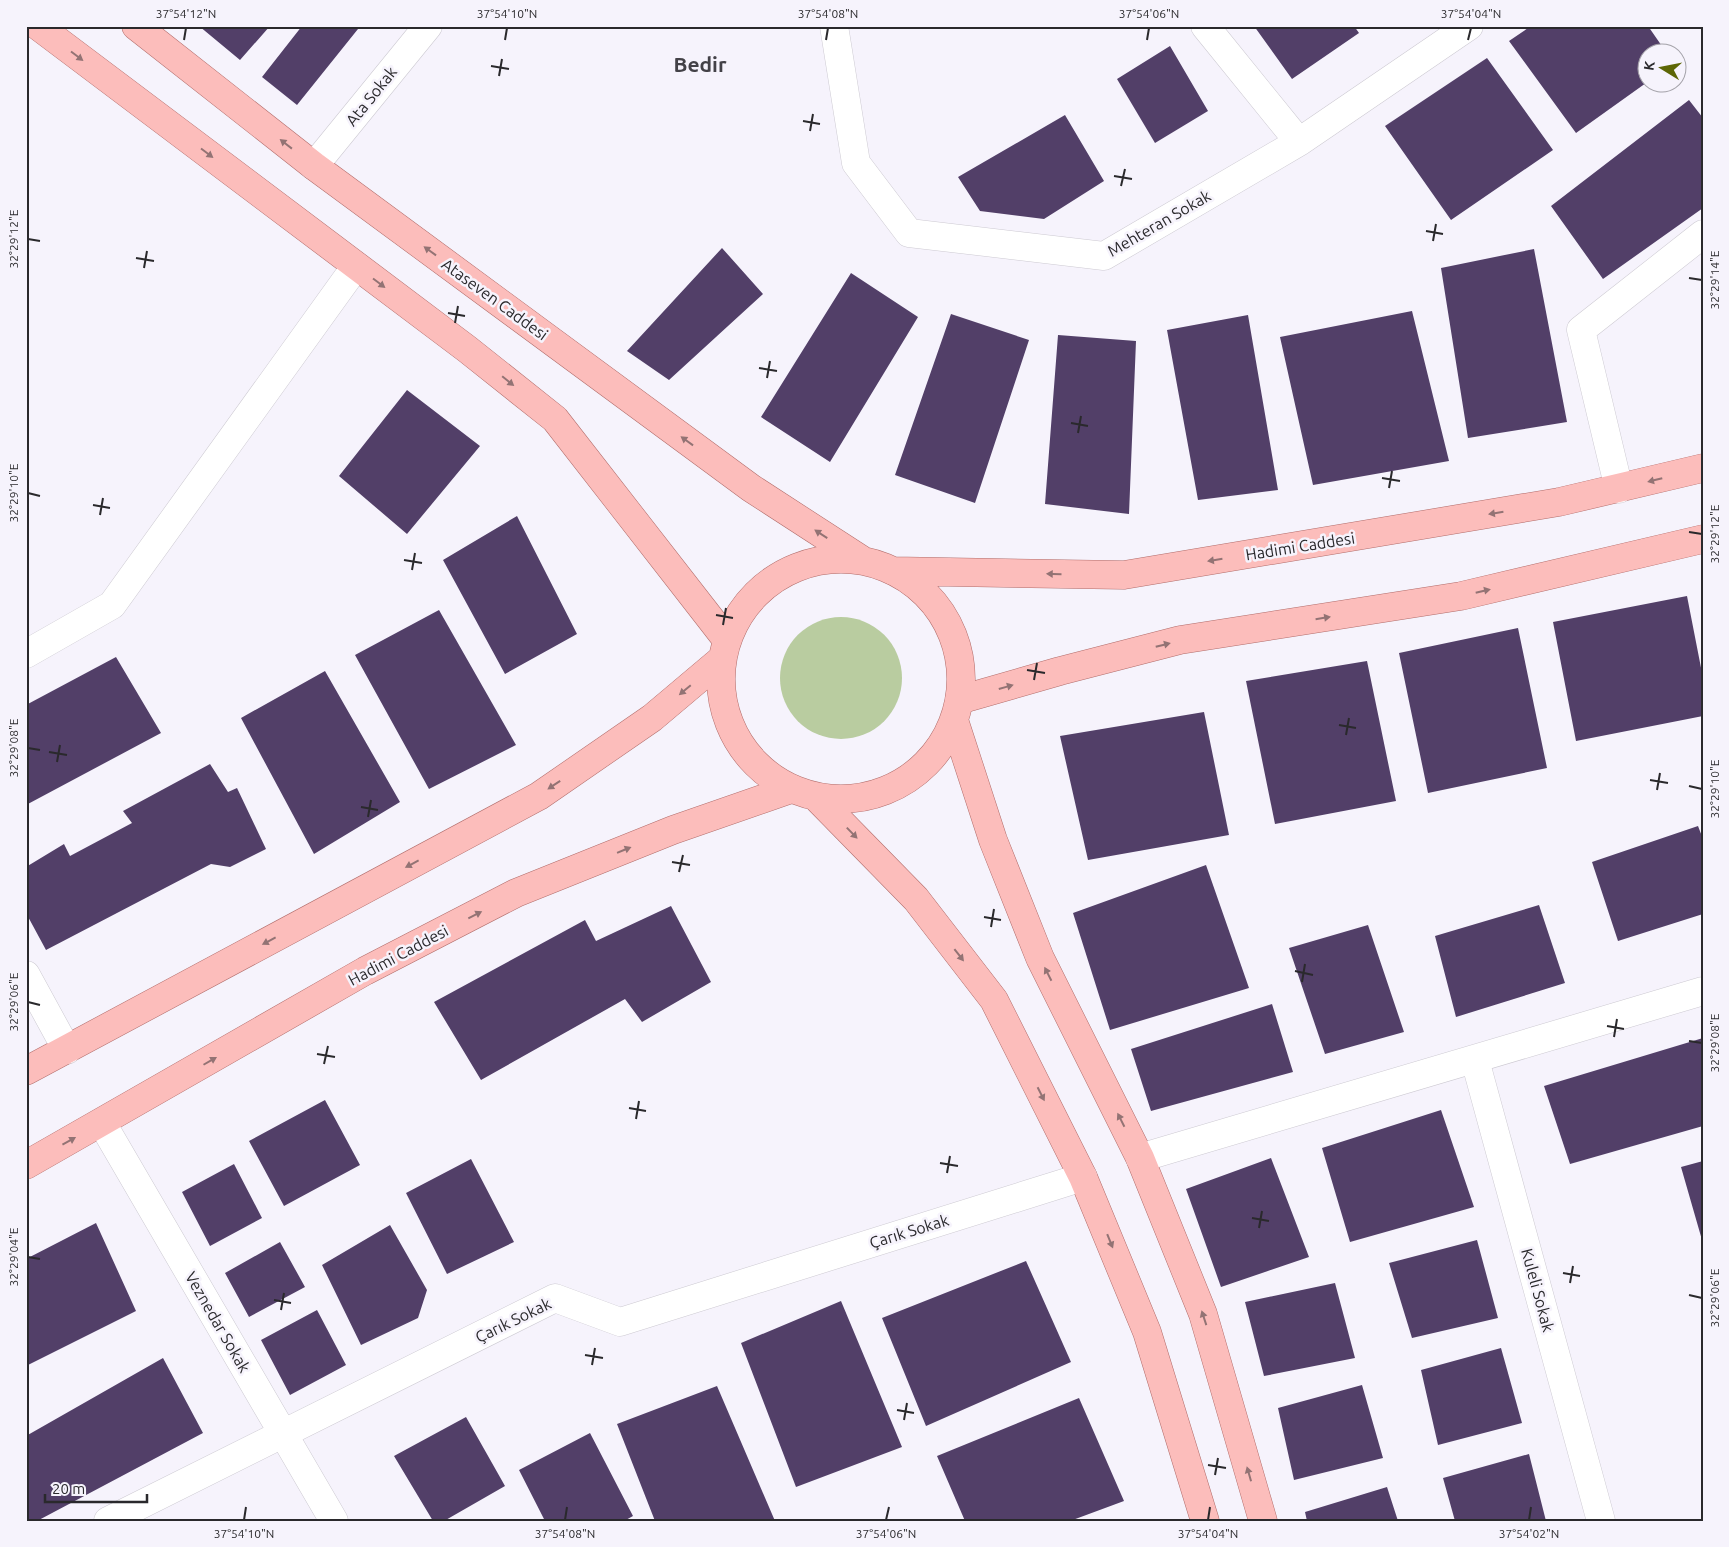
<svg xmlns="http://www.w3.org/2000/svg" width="1729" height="1547" viewBox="0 0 1729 1547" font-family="Ubuntu,sans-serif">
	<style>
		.green { fill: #b9cca0 }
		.building { fill: #523f68 }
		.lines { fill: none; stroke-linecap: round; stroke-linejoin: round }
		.minor-casing { stroke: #cdcad2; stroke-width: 29 }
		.major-casing { stroke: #b16d6b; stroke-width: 29 }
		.minor { stroke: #fff; stroke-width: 28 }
		.major { stroke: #fcbdbb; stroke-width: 28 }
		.oneway { fill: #937374 }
		.ticks { fill: none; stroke: #2a292c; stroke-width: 2 }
		.labels { text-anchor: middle; stroke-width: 5; stroke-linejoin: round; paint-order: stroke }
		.street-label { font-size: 16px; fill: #2a292c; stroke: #f6f3fc }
		.district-label { font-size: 21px; font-weight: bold; fill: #434147; stroke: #f6f3fc }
		.neatline { fill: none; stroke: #2a292c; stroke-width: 2 }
		.ticks-label { font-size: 12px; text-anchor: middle; fill: #2a292c }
	</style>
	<rect width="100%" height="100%" fill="#f6f3fc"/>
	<!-- green -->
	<path class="green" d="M780 678a61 61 0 1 1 122 0a61 61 0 1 1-122 0Z"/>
	<!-- building -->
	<path class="building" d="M199 26H270L240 60Z
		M302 26H354L358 29 297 105 262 77Z
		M1254 26H1354L1359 33 1292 79Z
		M1531 26H1648L1666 52H1646V83L1576 133 1509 41Z
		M1170 46 1208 111 1155 143 1117 79Z
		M1487 58 1553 150 1451 220 1385 126Z
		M1689 100 1703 118V208L1603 279 1551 206Z
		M1065 115 1104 181 1044 219 980 211 958 177Z
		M722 248 763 294 669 380 627 351Z
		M1534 249 1567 422 1468 438 1441 268Z
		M851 273 918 317 830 462 761 417Z
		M1412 311 1449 461 1313 485 1280 337Z
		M951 314 1029 340 975 503 895 475Z
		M1248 315 1278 490 1198 500 1167 330Z
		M1058 335 1136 341 1129 514 1045 504Z
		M407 390 480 446 407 534 339 476Z
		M517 516 577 634 505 674 443 560Z
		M1687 596 1703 678V716L1576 741 1553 622Z
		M439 610 516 745 429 789 355 655Z
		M1518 628 1547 768 1428 793 1399 653Z
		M116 657 161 733 26 805V705Z
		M1367 661 1396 801 1275 824 1246 681Z
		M325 671 400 802 314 854 241 718Z
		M1204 712 1229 835 1088 860 1060 736Z
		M210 764 228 792 237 788 266 849 230 867 211 864 46 950 26 913V867L64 844 70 856 132 823 123 811Z
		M1698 826 1703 839V914L1618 941 1592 862Z
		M1206 865 1249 988 1110 1030 1073 913Z
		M1539 905 1565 983 1456 1017 1435 936Z
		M671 906 711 982 642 1022 625 999 481 1080 434 1002 585 920 596 941Z
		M1368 925 1404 1032 1325 1054 1289 948Z
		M1272 1004 1293 1072 1151 1111 1131 1049Z
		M1703 1038V1126L1570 1164 1544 1086Z
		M325 1100 360 1165 284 1206 249 1141Z
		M1441 1110 1474 1207 1350 1242 1322 1148Z
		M1271 1158 1309 1257 1221 1287 1186 1189Z
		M471 1159 514 1242 447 1274 406 1193Z
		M1703 1161V1240H1702L1681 1167Z
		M234 1164 262 1218 210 1246 182 1192Z
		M96 1223 136 1311 26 1366V1259Z
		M390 1225 427 1290 418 1318 361 1345 322 1265Z
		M1477 1240 1498 1318 1412 1338 1389 1263Z
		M280 1242 305 1287 249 1317 225 1273Z
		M1026 1261 1071 1362 926 1426 882 1318Z
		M1335 1283 1355 1358 1264 1376 1245 1302Z
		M841 1301 902 1447 796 1487 741 1343Z
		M317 1310 346 1365 290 1395 261 1340Z
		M1501 1348 1522 1423 1438 1445 1421 1370Z
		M163 1358 203 1433 37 1521H26V1436Z
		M1362 1385 1383 1458 1294 1480 1278 1408Z
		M717 1386 775 1521H655L617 1424Z
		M1079 1398 1124 1501 1070 1521H965L937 1456Z
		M466 1417 505 1486 444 1521H433L394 1456Z
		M590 1433 633 1516 624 1521H545L519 1470Z
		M1529 1454 1546 1521H1455L1443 1478Z
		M1387 1487 1398 1521H1307L1305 1512Z"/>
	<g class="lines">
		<!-- minor casing -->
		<g class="minor-casing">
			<path id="minor" d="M834 26 856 163 909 233 1104 256 1299 142 1469 26
				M1205 26 1299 142
				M314 166 428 26
				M1619 489 1581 330 1703 234
				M26 654 112 605 356 266
				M26 975 67 1050
				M1475 1060 1601 1521
				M102 1123 334 1521
				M1140 1158 1703 991
				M108 1521 555 1298 620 1322 1083 1177"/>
		</g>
		<!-- major casing -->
		<g class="major-casing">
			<path id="major" d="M38 26 467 349 555 419 727 640
				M136 26 314 166 751 488 862 560
				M721 679a120 120 0 1 1 240 0a120 120 0 1 1-240 0Z
				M893 571 1124 575 1559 502 1703 468
				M959 700 1060 671 1180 640 1461 596 1703 539
				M954 720 993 840 1040 958 1140 1158 1203 1314 1263 1521
				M817 798 916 899 994 1000 1083 1177 1147 1332 1205 1521
				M26 1071 539 796 652 718 722 659
				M26 1165 365 971 516 893 673 830 791 789"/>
		</g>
		<!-- minor -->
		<use href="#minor" class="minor"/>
		<!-- major -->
		<use href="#major" class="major"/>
	</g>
	<!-- one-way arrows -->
	<defs><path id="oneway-solid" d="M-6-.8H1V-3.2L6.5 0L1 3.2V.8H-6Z" transform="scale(1.25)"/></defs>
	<g class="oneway">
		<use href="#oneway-solid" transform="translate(77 56) rotate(37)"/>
		<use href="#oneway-solid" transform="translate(286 144) rotate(-142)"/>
		<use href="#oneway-solid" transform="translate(207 153) rotate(37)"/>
		<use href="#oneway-solid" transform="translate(430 251) rotate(-144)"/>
		<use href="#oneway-solid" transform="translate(379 283) rotate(37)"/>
		<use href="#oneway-solid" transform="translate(508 381) rotate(39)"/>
		<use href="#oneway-solid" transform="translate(687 441) rotate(-144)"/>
		<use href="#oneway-solid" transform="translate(1655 480) rotate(166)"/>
		<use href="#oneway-solid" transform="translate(1496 513) rotate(171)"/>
		<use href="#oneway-solid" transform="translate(821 534) rotate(-147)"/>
		<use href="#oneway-solid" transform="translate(1215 560) rotate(171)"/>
		<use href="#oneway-solid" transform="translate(1054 574) rotate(-179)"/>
		<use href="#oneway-solid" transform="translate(1483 591) rotate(-13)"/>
		<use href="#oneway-solid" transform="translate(1323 618) rotate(-9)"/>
		<use href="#oneway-solid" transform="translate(1163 645) rotate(-14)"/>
		<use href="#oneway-solid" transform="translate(1006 687) rotate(-16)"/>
		<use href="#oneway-solid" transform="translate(685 690) rotate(140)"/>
		<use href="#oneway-solid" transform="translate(554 785) rotate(146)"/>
		<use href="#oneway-solid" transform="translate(852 833) rotate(46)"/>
		<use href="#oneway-solid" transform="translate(624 850) rotate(-22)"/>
		<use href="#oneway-solid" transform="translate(412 864) rotate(152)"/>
		<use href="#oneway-solid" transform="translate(475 915) rotate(-27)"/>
		<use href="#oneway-solid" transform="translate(269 941) rotate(152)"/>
		<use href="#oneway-solid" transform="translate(959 955) rotate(52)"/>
		<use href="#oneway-solid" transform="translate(1048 974) rotate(-117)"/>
		<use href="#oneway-solid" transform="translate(210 1061) rotate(-30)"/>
		<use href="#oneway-solid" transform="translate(1041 1094) rotate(63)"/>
		<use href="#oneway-solid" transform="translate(1121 1120) rotate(-117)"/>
		<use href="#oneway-solid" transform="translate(69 1141) rotate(-29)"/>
		<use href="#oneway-solid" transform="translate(1110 1241) rotate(68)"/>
		<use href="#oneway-solid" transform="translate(1204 1318) rotate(-108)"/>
		<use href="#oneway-solid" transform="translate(1249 1474) rotate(-106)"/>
	</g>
	<!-- ticks -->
	<path class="ticks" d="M184 40 186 28M505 40 507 28M826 40 828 28M1147 40 1149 28M1468 40 1471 28M491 66 509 69M499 76 502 59M803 121 820 124M810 131 813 114M1114 176 1132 179M1121 186 1125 169M1426 231 1443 234M28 239 40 241M1433 241 1436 224M136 258 154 261M144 268 147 251M1689 278 1702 280M448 313 465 316M455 323 458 306M759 368 777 371M767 378 770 361M1071 423 1088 426M1078 433 1081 416M1382 478 1400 481M1389 488 1392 471M28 493 40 496M93 505 110 508M100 515 103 498M1689 532 1702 534M404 560 422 563M412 570 415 553M716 615 733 618M723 625 726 608M1027 670 1045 673M1034 680 1037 663M1339 725 1356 728M1346 735 1349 718M28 748 40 750M49 752 67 755M57 762 60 745M1650 780 1668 783M1689 786 1702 789M1657 790 1660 773M361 807 378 810M368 817 371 800M672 862 690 865M679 872 683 855M984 917 1001 920M991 927 994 909M1295 971 1313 975M1302 982 1305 964M28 1002 40 1005M1607 1026 1624 1029M1614 1037 1617 1019M1689 1041 1702 1043M317 1054 335 1057M324 1064 328 1046M629 1108 646 1111M636 1119 639 1101M940 1163 958 1166M947 1173 950 1156M1252 1218 1269 1221M1259 1228 1262 1211M28 1257 40 1259M1563 1273 1580 1276M1570 1283 1573 1266M1689 1295 1702 1298M274 1300 291 1303M281 1310 284 1293M585 1355 603 1358M592 1365 595 1348M897 1410 914 1413M904 1420 907 1403M1208 1465 1226 1468M1215 1475 1218 1458M244 1520 246 1507M565 1520 567 1507M886 1520 889 1507M1208 1520 1210 1507M1529 1520 1531 1507"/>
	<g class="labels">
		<!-- street labels -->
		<g class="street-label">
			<text transform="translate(371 96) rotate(-51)" y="6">Ata Sokak</text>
			<text transform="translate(1159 223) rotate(-30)" y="6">Mehteran Sokak</text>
			<text transform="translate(495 299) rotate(36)" y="6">Ataseven Caddesi</text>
			<text transform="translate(1300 546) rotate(-9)" y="6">Hadimi Caddesi</text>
			<text transform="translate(398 955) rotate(-28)" y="6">Hadimi Caddesi</text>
			<text transform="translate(909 1231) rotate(-17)" y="6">Çarık Sokak</text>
			<text transform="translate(1538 1290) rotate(75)" y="6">Kuleli Sokak</text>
			<text transform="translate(513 1320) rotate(-26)" y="6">Çarık Sokak</text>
			<text transform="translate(218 1322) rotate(60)" y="6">Veznedar Sokak</text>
		</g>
		<!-- district labels -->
		<g class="district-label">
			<text x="700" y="72">Bedir</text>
		</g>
	</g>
	<!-- border -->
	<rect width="1729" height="1547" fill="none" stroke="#f6f3fc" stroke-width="55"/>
	<!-- north arrow -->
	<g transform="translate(1662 68) rotate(280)"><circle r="24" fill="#f6f3fc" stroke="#a4a2a9"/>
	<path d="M0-4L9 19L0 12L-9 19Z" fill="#5d6606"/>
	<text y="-8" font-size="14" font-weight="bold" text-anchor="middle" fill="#2a292c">K</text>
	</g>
	<!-- scale -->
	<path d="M45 1494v8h102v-8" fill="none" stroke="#2a292c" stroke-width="2.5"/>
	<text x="52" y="1494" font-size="15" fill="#2a292c" stroke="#f6f3fc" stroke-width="4" paint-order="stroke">20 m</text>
	<rect x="28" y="28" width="1674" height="1492" class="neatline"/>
	<g class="ticks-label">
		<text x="186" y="18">37°54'12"N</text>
		<text x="507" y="18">37°54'10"N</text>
		<text x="828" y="18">37°54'08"N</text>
		<text x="1149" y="18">37°54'06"N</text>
		<text x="1471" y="18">37°54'04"N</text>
		<text transform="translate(14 239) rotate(-90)" y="4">32°29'12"E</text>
		<text transform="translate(1715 280) rotate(-90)" y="4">32°29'14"E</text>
		<text transform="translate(14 493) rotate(-90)" y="4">32°29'10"E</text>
		<text transform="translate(1715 534) rotate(-90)" y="4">32°29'12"E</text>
		<text transform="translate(14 748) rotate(-90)" y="4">32°29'08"E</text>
		<text transform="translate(1715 789) rotate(-90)" y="4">32°29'10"E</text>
		<text transform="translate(14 1002) rotate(-90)" y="4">32°29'06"E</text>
		<text transform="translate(1715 1043) rotate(-90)" y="4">32°29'08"E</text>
		<text transform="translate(14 1257) rotate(-90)" y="4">32°29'04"E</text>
		<text transform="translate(1715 1298) rotate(-90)" y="4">32°29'06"E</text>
		<text x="244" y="1538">37°54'10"N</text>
		<text x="565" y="1538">37°54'08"N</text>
		<text x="886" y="1538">37°54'06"N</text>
		<text x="1208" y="1538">37°54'04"N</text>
		<text x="1529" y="1538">37°54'02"N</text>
	</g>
</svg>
